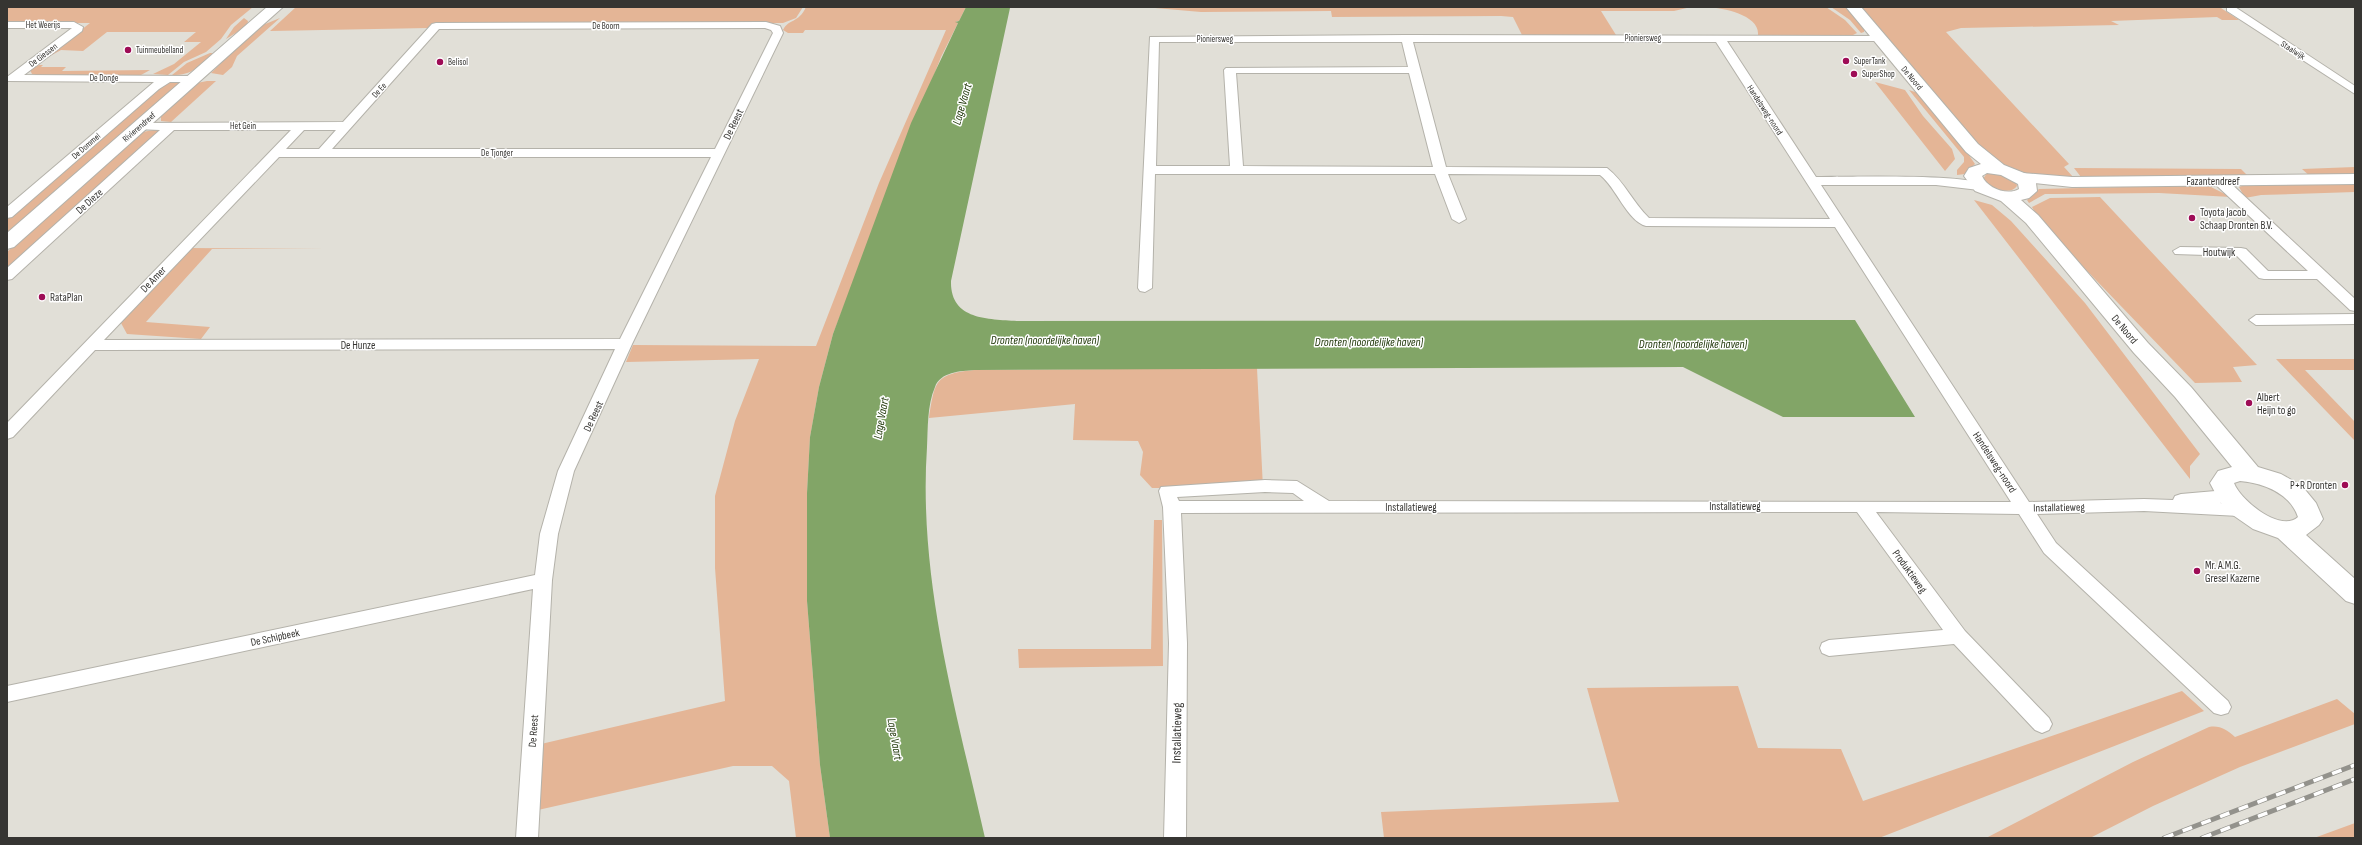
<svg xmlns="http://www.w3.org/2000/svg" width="2362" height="845" viewBox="0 0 2362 845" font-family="'Sofia Sans Condensed',sans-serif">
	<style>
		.green { fill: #e4b596 }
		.water { fill: #82a567 }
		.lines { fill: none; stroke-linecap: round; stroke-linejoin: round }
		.minor-casing { stroke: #b4b2aa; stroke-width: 2 }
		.tertiary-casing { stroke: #b4b2aa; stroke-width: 2 }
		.secondary-casing { stroke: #b4b2aa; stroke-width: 2 }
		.minor { fill: #fff; fill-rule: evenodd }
		.tertiary { fill: #fff; fill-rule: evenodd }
		.secondary { fill: #fff; fill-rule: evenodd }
		.rail-casing { stroke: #93928c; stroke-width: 5 }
		.rail { stroke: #fff; stroke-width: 3.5; stroke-dasharray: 10; stroke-linecap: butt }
		.poi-dot { fill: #9e0c56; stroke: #fff; stroke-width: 1.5 }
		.labels { text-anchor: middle; stroke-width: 3; stroke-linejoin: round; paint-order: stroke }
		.far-street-label { font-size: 9px; fill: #363532; stroke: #fff }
		.far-poi-label { font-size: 9px; fill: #363532; stroke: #fff; text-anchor: start }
		.street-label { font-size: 11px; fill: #363532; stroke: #fff }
		.poi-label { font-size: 11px; fill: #363532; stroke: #fff; text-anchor: start }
		.water-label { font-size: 12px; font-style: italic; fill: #21380a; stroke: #fff }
		.near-street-label { font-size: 13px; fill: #363532; stroke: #fff }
	</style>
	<rect width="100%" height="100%" fill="#e1dfd7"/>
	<!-- green -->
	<path class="green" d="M7 7H253L231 25 221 39 206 52 184 62 168 75 153 74 174 64 201 42H184L196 32H107L83 51 61 50 50 56 49 55 90 23H7Z
		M296 7H803L796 18 783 23H432L428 28 270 31Z
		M806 7H966L959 21H956L958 23 941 57 833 334 819 387 810 437 807 493V601L820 765 830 838H796L789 781 772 766H733L538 810 541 744 725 701 715 568V496L735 421 759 359 626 362 633 345 816 346 879 183 946 30H805L803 33H788L783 30C789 18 798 24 806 7Z
		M1691 7 1674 11H1601L1616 35H1522L1513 17 1501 16 1332 17 1331 11 1201 12 1155 8H1009Z
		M1708 7H1826L1845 20 1857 33 1853 35H1758C1760 15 1723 8 1708 7Z
		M1831 7H1846L1865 28 1864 32 1861 33 1850 20Z
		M1859 7H2228L2221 8 2239 20H2222L2217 17 2111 21 2119 25 1961 28 1946 32 2069 164 2064 167 2074 178C2037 176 2015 177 1985 153Z
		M244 18 248 21 247 26 226 39 234 27Z
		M280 18 237 56 232 67 223 75 211 73 258 27Z
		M210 53H213C199 67 193 75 172 75L187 63Z
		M39 65H43L41 67H66L62 71 150 70 141 75 41 76 32 74 30 70Z
		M172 81 178 82 180 85 15 230 7 232V218L161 85Z
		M207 81H216L171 122 161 121V113L197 83Z
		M1875 82 1905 90 1923 116 1952 149 1955 159 1945 171Z
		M1909 90 1918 93 1960 142 1975 164 1965 174 1957 175V170L1964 162V157Z
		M158 129 161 131 7 270V252L134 139 143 132Z
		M2355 167V175L2311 177 2302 169Z
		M2074 168 2241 169 2250 178 2081 177Z
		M1987 173H2000L2016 182 2017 186C2009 197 1989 187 1983 179Z
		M2355 181V192L2261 195 2245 198 2239 187 2245 185Z
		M2207 185 2231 197 2159 193 2056 194H2045L2029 203 2027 200 2039 189Z
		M2100 197 2257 365 2233 367 2242 382 2195 383 2042 224 2032 207 2050 198Z
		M1974 200 1992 205 2011 221 2085 303 2200 454 2190 466V479Z
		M190 248 325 249H212L146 322 210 327 201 339 127 334 121 323Z
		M2276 359H2355V370H2305L2355 422V441Z
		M1257 368 1263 488H1152L1140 475 1143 452 1138 441 1073 440 1075 404 929 418C935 382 934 374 974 370Z
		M1154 520H1162L1163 666 1019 668 1018 649H1151Z
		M1738 686 1758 748 1841 749 1863 801 2182 691 2204 711 1879 838H1384L1381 812 1619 802 1587 688Z
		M2337 699 2355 714V724L2240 767 2153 806 2090 838H1986L2133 762 2209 727C2220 725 2227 730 2235 737Z
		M2355 823V838H2314Z"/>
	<!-- water -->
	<path class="water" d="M966 7 1010 8 951 281C950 320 988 319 1017 321L1855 320 1915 417H1783L1683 367 974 370C961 371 940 372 935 387 927 405 928 429 927 447 918 579 956 710 985 838H830L820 765 807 601V493L810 437 819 387 833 334 911 123 958 23 955 22 959 21Z"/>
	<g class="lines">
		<!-- minor casing -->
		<g class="minor-casing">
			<path id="minor" d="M2227 7H2235L2355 86V94L2227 11Z
				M7 22H74L83 27 82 31 24 75 194 76 200 79 194 82H170L159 89 12 217 7 218V207L154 82 7 81V77L72 28H7Z
				M766 22 780 26 783 33 632 344 574 471 558 534 552 580 538 838H516L533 589 7 702V686L535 575 540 534 558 471 615 349 95 350 13 437 7 439V423L291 130H174L12 279 7 280V268L160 130 136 129 134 126 136 123 343 122 432 24 436 23ZM765 28 771 30 773 33 715 149H332L439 29ZM304 130H336L319 149H286ZM279 157H711L620 339 104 340Z
				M1406 35 1883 36V40L1879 41H1727L1816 177C1838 177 1977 173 1985 186L1979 190 1936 185H1821L2029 502 2144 499 2173 500 2175 496 2181 494 2227 490 2233 492 2235 496 2233 500 2220 503 2245 506 2248 510 2245 514 2239 516 2144 511 2037 514 2056 543 2228 701 2231 707 2228 713 2221 715 2214 713 2044 553 2019 514 1876 512 1965 631 2049 718 2052 724 2049 730 2042 733 2035 730 1954 644 1829 656 1822 653 1820 648 1822 643 1829 640 1943 630 1857 512 1181 513 1187 643 1186 838H1164L1169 643 1163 507 1159 491 1161 487 1265 480 1297 481 1329 501 2011 502 1835 227 1646 226C1627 221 1616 187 1600 175L1448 174 1466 219 1459 223 1452 219 1435 174H1155L1152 288 1145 292 1140 291 1138 288 1150 37ZM1159 42H1402L1408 67 1226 68 1224 70 1230 166H1156ZM1413 42H1716L1830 219 1649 218C1633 203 1625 182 1607 168L1446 167ZM1236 73H1409L1433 167 1243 166ZM1265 492 1293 493 1304 501H1179L1177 497Z
				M2220 177 2225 178 2355 299V311L2350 310 2317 279H2264L2259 278 2237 256 2175 254 2173 251 2180 247 2241 248 2246 249 2268 271H2308L2215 184 2214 181Z
				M2355 314V324L2256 325 2249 320 2256 315Z"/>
		</g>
		<!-- tertiary casing -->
		<g class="tertiary-casing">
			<path id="tertiary" d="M2022 173 2072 177 2355 174V184L2072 187 2016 181 2014 178 2016 175Z"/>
		</g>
		<!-- secondary casing -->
		<g class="secondary-casing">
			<path id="secondary" d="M267 7H283L14 247 7 249V233Z
				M1846 7H1861L1978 144 2004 165 2029 175 2036 183 2037 191 2029 198 2021 200 2038 215 2148 343 2191 387 2258 467 2281 474 2302 486 2316 503 2323 519 2319 525 2306 535 2355 579V604L2346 601 2278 538 2253 529 2227 511 2219 500 2210 483 2218 471 2232 467 2175 397 2134 353 2026 223 2001 201 1975 191 1964 176 1969 168 1981 164 1966 152ZM1987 173 2001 175 2018 184 2019 189C2007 196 1987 188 1982 176ZM2240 481C2263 483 2290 493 2298 517 2281 533 2241 501 2234 483Z"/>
		</g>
		<!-- minor -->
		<use href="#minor" class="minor"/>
		<!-- tertiary -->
		<use href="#tertiary" class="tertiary"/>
		<!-- secondary -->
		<use href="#secondary" class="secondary"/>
		<!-- rail casing -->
		<g class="rail-casing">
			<path id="rail" d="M2164 838 2355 765
				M2202 838 2355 779"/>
		</g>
		<!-- rail -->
		<use href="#rail" class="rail"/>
	</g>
	<!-- markers -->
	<g class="poi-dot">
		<circle cx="128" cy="50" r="4"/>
		<circle cx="1846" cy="61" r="4"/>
		<circle cx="440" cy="62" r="4"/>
		<circle cx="1854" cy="74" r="4"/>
		<circle cx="2192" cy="218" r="4"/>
		<circle cx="42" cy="297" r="4"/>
		<circle cx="2249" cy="403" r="4"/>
		<circle cx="2345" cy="485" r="4"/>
		<circle cx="2197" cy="571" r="4"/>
	</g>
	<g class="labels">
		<!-- far-street labels -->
		<g class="far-street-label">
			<text x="43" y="28">Het Weerijs</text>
			<text x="606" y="29">De Boorn</text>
			<text x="1643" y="41">Pioniersweg</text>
			<text x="1215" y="42">Pioniersweg</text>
			<text transform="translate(2293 50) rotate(33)" y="3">Staalwijk</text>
			<text transform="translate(43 55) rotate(-37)" y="3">De Giessen</text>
			<text x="104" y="81">De Donge</text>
			<text transform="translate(1912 78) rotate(50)" y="3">De Noord</text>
			<text transform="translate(379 90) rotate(-48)" y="3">De Ee</text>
			<text transform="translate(1765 110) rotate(57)" y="3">Handelsweg-noord</text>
			<text x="243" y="129">Het Gein</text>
			<text transform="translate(139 127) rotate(-41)" y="3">Rivierendreef</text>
			<text transform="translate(86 146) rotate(-41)" y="3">De Dommel</text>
			<text x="497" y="156">De Tjonger</text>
		</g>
		<!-- far-poi labels -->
		<g class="far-poi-label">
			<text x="136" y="53">Tuinmeubelland</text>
			<text x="1854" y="64">SuperTank</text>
			<text x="448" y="65">Belisol</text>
			<text x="1862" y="77">SuperShop</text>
		</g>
		<!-- street labels -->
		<g class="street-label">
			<text transform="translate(733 124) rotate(-64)" y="4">De Reest</text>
			<text x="2213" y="185">Fazantendreef</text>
			<text transform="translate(89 201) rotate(-42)" y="4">De Dieze</text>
			<text x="2219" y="256">Houtwijk</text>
			<text transform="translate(153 279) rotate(-46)" y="4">De Amer</text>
			<text transform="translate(2125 329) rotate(50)" y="4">De Noord</text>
			<text x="358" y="349">De Hunze</text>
			<text transform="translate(593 416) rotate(-65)" y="4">De Reest</text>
			<text transform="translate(1995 462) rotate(57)" y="4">Handelsweg-noord</text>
			<text x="1735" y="510">Installatieweg</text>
			<text x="1411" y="511">Installatieweg</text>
			<text transform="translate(2059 507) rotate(-1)" y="4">Installatieweg</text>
			<text transform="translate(1910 571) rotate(54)" y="4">Produktieweg</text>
			<text transform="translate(275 637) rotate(-12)" y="4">De Schipbeek</text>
			<text transform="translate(533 731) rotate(-86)" y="4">De Reest</text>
		</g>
		<!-- poi labels -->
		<g class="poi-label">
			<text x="2200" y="216">Toyota Jacob<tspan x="2200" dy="13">Schaap Dronten B.V.</tspan></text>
			<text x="50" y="301">RataPlan</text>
			<text x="2257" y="401">Albert<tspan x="2257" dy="13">Heijn to go</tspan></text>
			<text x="2337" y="489" text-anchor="end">P+R Dronten</text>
			<text x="2205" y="569">Mr. A.M.G.<tspan x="2205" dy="13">Gresel Kazerne</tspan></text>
		</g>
		<!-- water labels -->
		<g class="water-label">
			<text transform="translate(962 104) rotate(-74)" y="4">Lage Vaart</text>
			<text x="1045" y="344">Dronten (noordelijke haven)</text>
			<text x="1369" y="346">Dronten (noordelijke haven)</text>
			<text x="1693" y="348">Dronten (noordelijke haven)</text>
			<text transform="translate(881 418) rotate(-80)" y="4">Lage Vaart</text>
			<text transform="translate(895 739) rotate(80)" y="4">Lage Vaart</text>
		</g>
		<!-- near-street labels -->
		<g class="near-street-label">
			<text transform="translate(1176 733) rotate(-89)" y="5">Installatieweg</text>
		</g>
	</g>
	<!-- border -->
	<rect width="2362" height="845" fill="none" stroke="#363532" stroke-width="16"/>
</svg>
